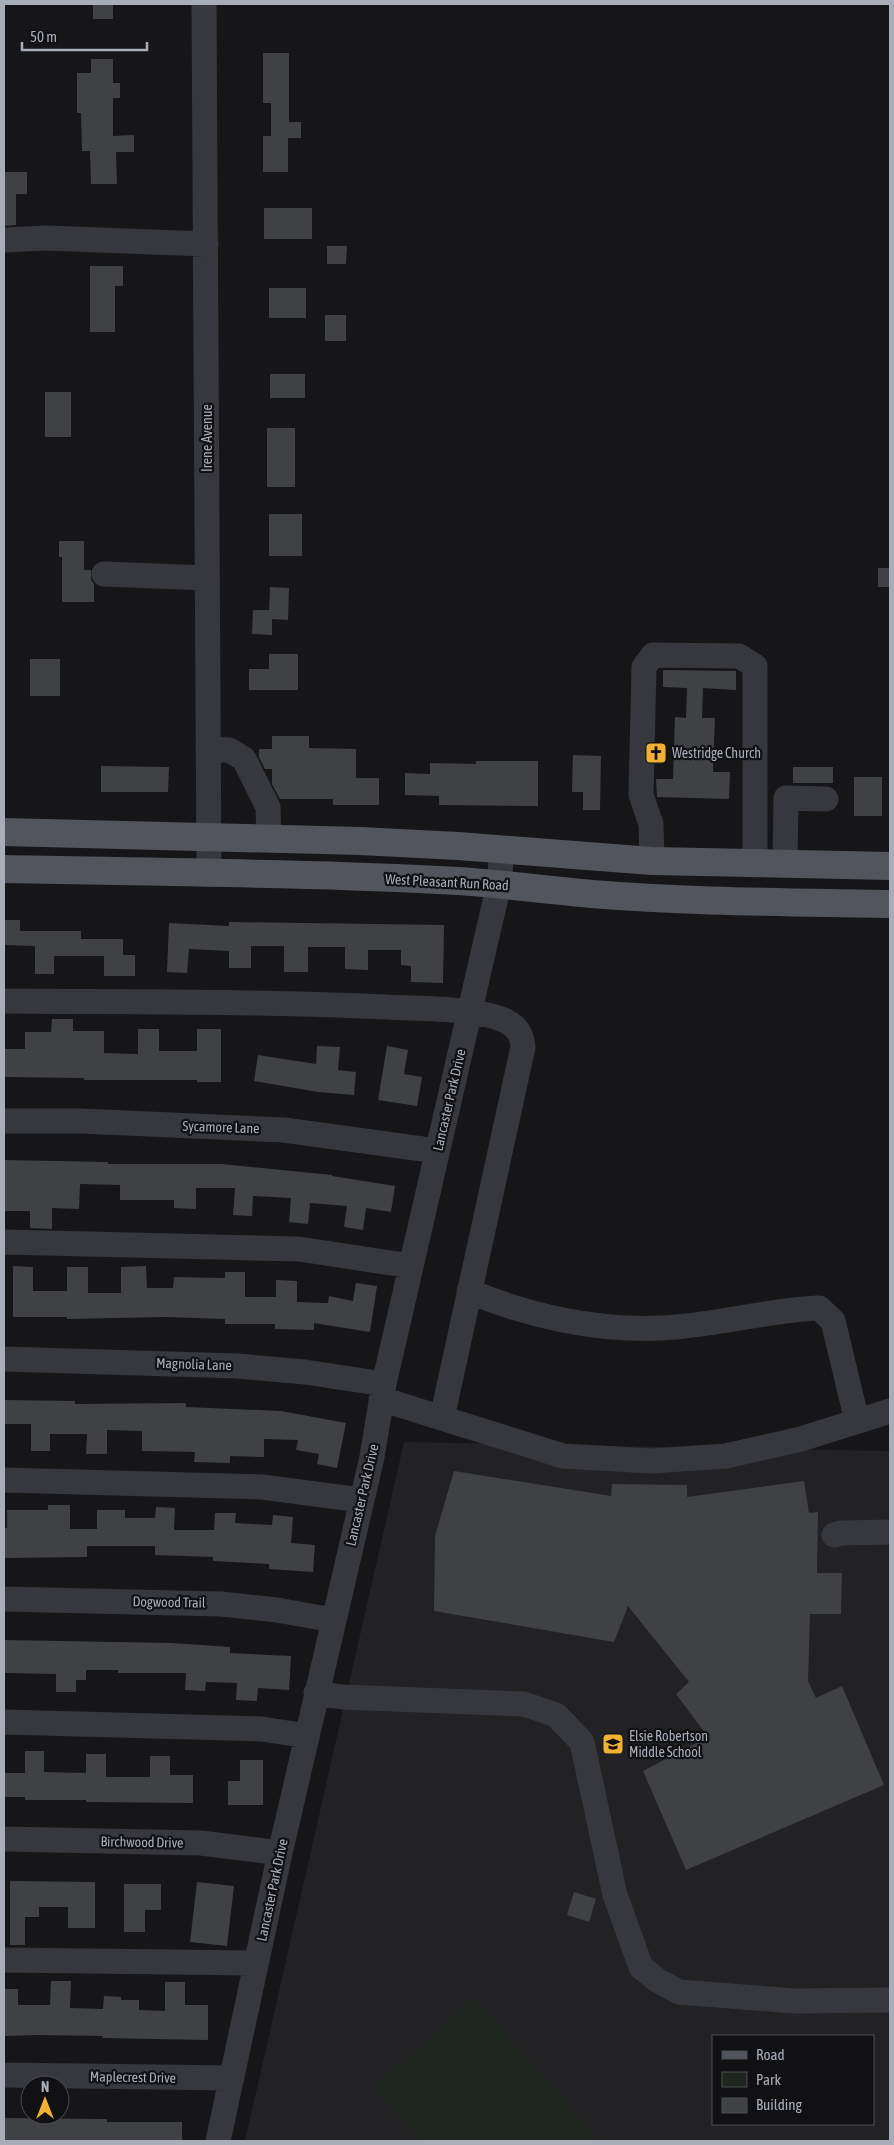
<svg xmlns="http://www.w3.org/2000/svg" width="894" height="2145" viewBox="0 0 894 2145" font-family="'Asap Condensed',sans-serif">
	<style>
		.built { fill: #222225; fill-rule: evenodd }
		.green { fill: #1e261f }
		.building { fill: #404145 }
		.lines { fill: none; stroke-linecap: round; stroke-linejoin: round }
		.minor { stroke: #37383d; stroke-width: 25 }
		.major { stroke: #53555c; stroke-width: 28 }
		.labels { text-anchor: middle; stroke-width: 4.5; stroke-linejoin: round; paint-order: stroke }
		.street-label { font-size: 14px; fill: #a8adb8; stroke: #111113 }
		.poi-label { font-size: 14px; fill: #a8adb8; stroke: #111113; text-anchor: start }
	</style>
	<rect width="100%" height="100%" fill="#161618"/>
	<!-- built -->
	<path class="built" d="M404 1442 890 1451V2141H245ZM713 2036H873V2124H713Z"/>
	<!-- green -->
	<path class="green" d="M475 1999 601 2141H421L373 2088Z"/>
	<!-- building -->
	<path class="building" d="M93 4H113V19H93Z
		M263 53H289V122H301V138H288V172H263V136H271V103H263Z
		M91 59H113V83H120V98H113V136L134 135V152H116L117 184H91L90 151H82L81 113H77V73H91Z
		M4 172H27V194H16V225L4 226Z
		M264 208H312V239H264Z
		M327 246H347L346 264H327Z
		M90 266H123V286H115V332H90Z
		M269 288H306V318H269Z
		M325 315H346V341H325Z
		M270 374H305V398H270Z
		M45 392H71V437H45Z
		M267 428H295V487H267Z
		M269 514H302V556H269Z
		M59 541H84V570H91V580L94 584V602H62V557H59Z
		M878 568H890V587H878Z
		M270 587 289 588 288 620 272 619V635L252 634 253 610H269Z
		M269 654H298V690H249V669H269Z
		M30 659H60V696H30Z
		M663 670 736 671V690L703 688 702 718H715L713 772H730L729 799 657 797 656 779H673L675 717 686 718 687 688 663 687Z
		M272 736H309V748L356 749V778H379V805H333V799H280L272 784V769H265L259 757V749H272Z
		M573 755 601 756 600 810H583V792H572Z
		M476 761H538V806L439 805V796L405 795V773L430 774V763L476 764Z
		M101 766 169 767 168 792H101Z
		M793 767H833V783H793Z
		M854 777H882V816H854Z
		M4 920H20V931H81V939H123V955H135V976H104V956H54V974H35V946L4 945Z
		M229 922 444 925 443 983 411 982V966L401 965V950H368V970L345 969V947H308V972H284V946H251V968H229V951L189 949 187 973 167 972 169 923 229 926Z
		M52 1019H73V1031H104V1053L138 1054V1029H159V1051H197V1029H221V1082H197V1080H84V1078L4 1077V1049H25V1032H51Z
		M317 1046 340 1047 338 1070 356 1072 354 1095 318 1092 254 1081 258 1055 316 1064Z
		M387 1046 408 1050 404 1074 422 1077 417 1106 378 1100Z
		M4 1160 108 1162V1164H222L332 1175V1176L395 1186 391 1212 366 1208 363 1230 344 1227 347 1206 310 1203 308 1224 289 1222 291 1198 253 1196 252 1216 233 1215 235 1188H196V1209L174 1208V1200H120V1185L80 1184 79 1209 52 1208V1229L30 1228V1211H4Z
		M13 1266 33 1267V1291H67V1267H88V1293H121V1267L146 1266 147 1288H173L174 1277 225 1278V1272H245V1297H276V1280L297 1281V1302L328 1303 329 1296 353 1301 356 1283 377 1286 370 1332 314 1323V1330L275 1329V1324H225V1319L164 1317 67 1319V1317H13Z
		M4 1400 75 1401V1404L186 1403V1407L281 1411 346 1423 337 1468 317 1464 319 1454 296 1450 298 1440 264 1439V1457L230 1456V1463L194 1462 195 1452 142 1451V1431L107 1430V1454H86L87 1434H50V1451H31V1424H4Z
		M454 1471 611 1496 612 1484 687 1485V1497L804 1481 809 1513 818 1512 817 1573H842L841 1614H810L808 1681 816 1698 842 1686 884 1785 686 1870 643 1771 708 1737 676 1694 689 1682 628 1606 614 1642 434 1611 435 1536Z
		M48 1505H70V1529H97V1510H125V1518H155L156 1507 175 1508 174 1530H214L215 1513H236L235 1523 272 1525 273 1515 293 1517 291 1543 315 1545 313 1572 269 1569V1564L213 1561V1557L155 1555V1546H87V1557L4 1558V1528H7V1510H48Z
		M4 1640 172 1643 230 1647V1653L291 1656 289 1690 258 1688 257 1701 236 1700 237 1683 206 1682 205 1691 185 1690 186 1673H118V1670H86V1680H76V1692H56V1674L4 1673Z
		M25 1751H44V1772L86 1773V1754H106V1777H150V1756H170V1775H193V1803L86 1802V1800H25V1797H4V1773H25Z
		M240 1760H263V1805H228V1781H240Z
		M10 1881 95 1882V1928H68V1907H39V1917H25V1945H10Z
		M197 1882 234 1886 227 1946 190 1942Z
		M124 1884H161V1910H145V1932H124Z
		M574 1892 596 1899 589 1922 567 1915Z
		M51 1981H71L70 2008 103 2009 104 1996 121 1997V2000H139V2010L165 2011V1982H185V2005H208V2040L102 2038 103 2036 37 2035 4 2036V1989H18V2005H50Z
		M4 2118 107 2119V2122H182V2141H4Z"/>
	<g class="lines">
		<!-- minor -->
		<path class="minor" d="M204 4 209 873
			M4 240 46 238 206 244
			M104 574 207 578
			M208 749 229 750 244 759 268 807 269 839
			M652 861 651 824 641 795 644 667 653 655 739 656 755 666V865
			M785 865 786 798 826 799
			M4 1001C131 1002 259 1001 386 1007 421 1009 474 1007 506 1021 518 1027 522 1035 523 1047L442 1418
			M4 1121H81L284 1130 437 1151
			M4 1242 299 1249 411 1266
			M469 1291C528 1316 596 1331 661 1328 714 1326 766 1310 819 1308L833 1321 857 1421
			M4 1359 238 1366 305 1372 384 1384
			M381 1399 563 1456 651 1461 726 1456 801 1439 890 1411
			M4 1480 262 1487 361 1500
			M834 1535 842 1533 890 1532
			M4 1599 221 1604 277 1610 333 1620
			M316 1693 342 1697 524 1704 556 1715 582 1742 615 1895 641 1967 657 1980 679 1992 794 2001 890 2000
			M4 1722 262 1729 307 1736
			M4 1839 201 1843 280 1853
			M4 1960 256 1963
			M4 2075 232 2078
			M218 2141 280 1853 372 1457 384 1384 499 884 502 849"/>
		<!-- major -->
		<path class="major" d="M4 832 360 841 458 846 652 861 890 866
			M4 869C155 872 307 873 458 881 503 884 547 890 592 894 691 902 791 902 890 904"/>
	</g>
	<!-- icons -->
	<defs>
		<g id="church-square" transform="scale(1.125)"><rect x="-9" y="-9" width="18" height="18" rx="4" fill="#f2b134" stroke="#111113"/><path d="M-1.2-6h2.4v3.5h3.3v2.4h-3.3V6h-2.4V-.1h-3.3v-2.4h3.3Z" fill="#111"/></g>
		<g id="school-square" transform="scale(1.125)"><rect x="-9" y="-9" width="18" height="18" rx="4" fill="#f2b134" stroke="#111113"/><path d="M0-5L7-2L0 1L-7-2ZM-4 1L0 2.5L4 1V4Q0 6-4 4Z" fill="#111"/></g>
	</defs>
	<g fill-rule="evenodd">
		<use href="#church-square" x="656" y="753"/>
		<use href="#school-square" x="613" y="1744"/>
	</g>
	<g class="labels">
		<!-- street labels -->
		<g class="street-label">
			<text transform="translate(207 438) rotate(-90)" y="5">Irene Avenue</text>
			<text transform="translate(447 882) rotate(3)" y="5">West Pleasant Run Road</text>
			<text transform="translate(449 1100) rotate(-77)" y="5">Lancaster Park Drive</text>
			<text transform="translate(221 1127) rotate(2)" y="5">Sycamore Lane</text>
			<text transform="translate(194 1364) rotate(2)" y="5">Magnolia Lane</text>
			<text transform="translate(362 1495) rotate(-77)" y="5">Lancaster Park Drive</text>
			<text transform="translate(169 1602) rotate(1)" y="5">Dogwood Trail</text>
			<text transform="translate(142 1842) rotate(1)" y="5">Birchwood Drive</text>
			<text transform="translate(272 1890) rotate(-78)" y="5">Lancaster Park Drive</text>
			<text transform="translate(133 2077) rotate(1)" y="5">Maplecrest Drive</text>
		</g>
		<!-- poi labels -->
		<g class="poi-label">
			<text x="672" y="758">Westridge Church</text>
			<text x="629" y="1741">Elsie Robertson<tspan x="629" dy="16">Middle School</tspan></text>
		</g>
	</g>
	<!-- border -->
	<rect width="894" height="2145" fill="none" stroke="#a8adb8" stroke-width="10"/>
	<!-- legend -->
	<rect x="712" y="2035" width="162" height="90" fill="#111113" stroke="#4d4f55"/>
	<rect x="722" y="2051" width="25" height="8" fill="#53555c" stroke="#4d4f55"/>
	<text x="756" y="2060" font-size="15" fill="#a8adb8">Road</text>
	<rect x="722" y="2072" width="25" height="15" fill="#1e261f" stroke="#4d4f55"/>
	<text x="756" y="2085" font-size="15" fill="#a8adb8">Park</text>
	<rect x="722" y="2098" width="25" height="15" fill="#404145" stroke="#4d4f55"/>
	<text x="756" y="2110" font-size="15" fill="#a8adb8">Building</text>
	<!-- north arrow -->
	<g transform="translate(45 2100)"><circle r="24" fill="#111113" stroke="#4d4f55"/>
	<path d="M0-4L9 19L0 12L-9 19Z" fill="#f2b134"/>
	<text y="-8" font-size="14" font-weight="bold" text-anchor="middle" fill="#a8adb8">N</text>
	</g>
	<!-- scale -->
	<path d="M22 42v8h125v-8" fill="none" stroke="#a8adb8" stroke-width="2.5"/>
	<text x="30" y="42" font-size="15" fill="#a8adb8" stroke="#111113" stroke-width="4" paint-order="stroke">50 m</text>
</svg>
